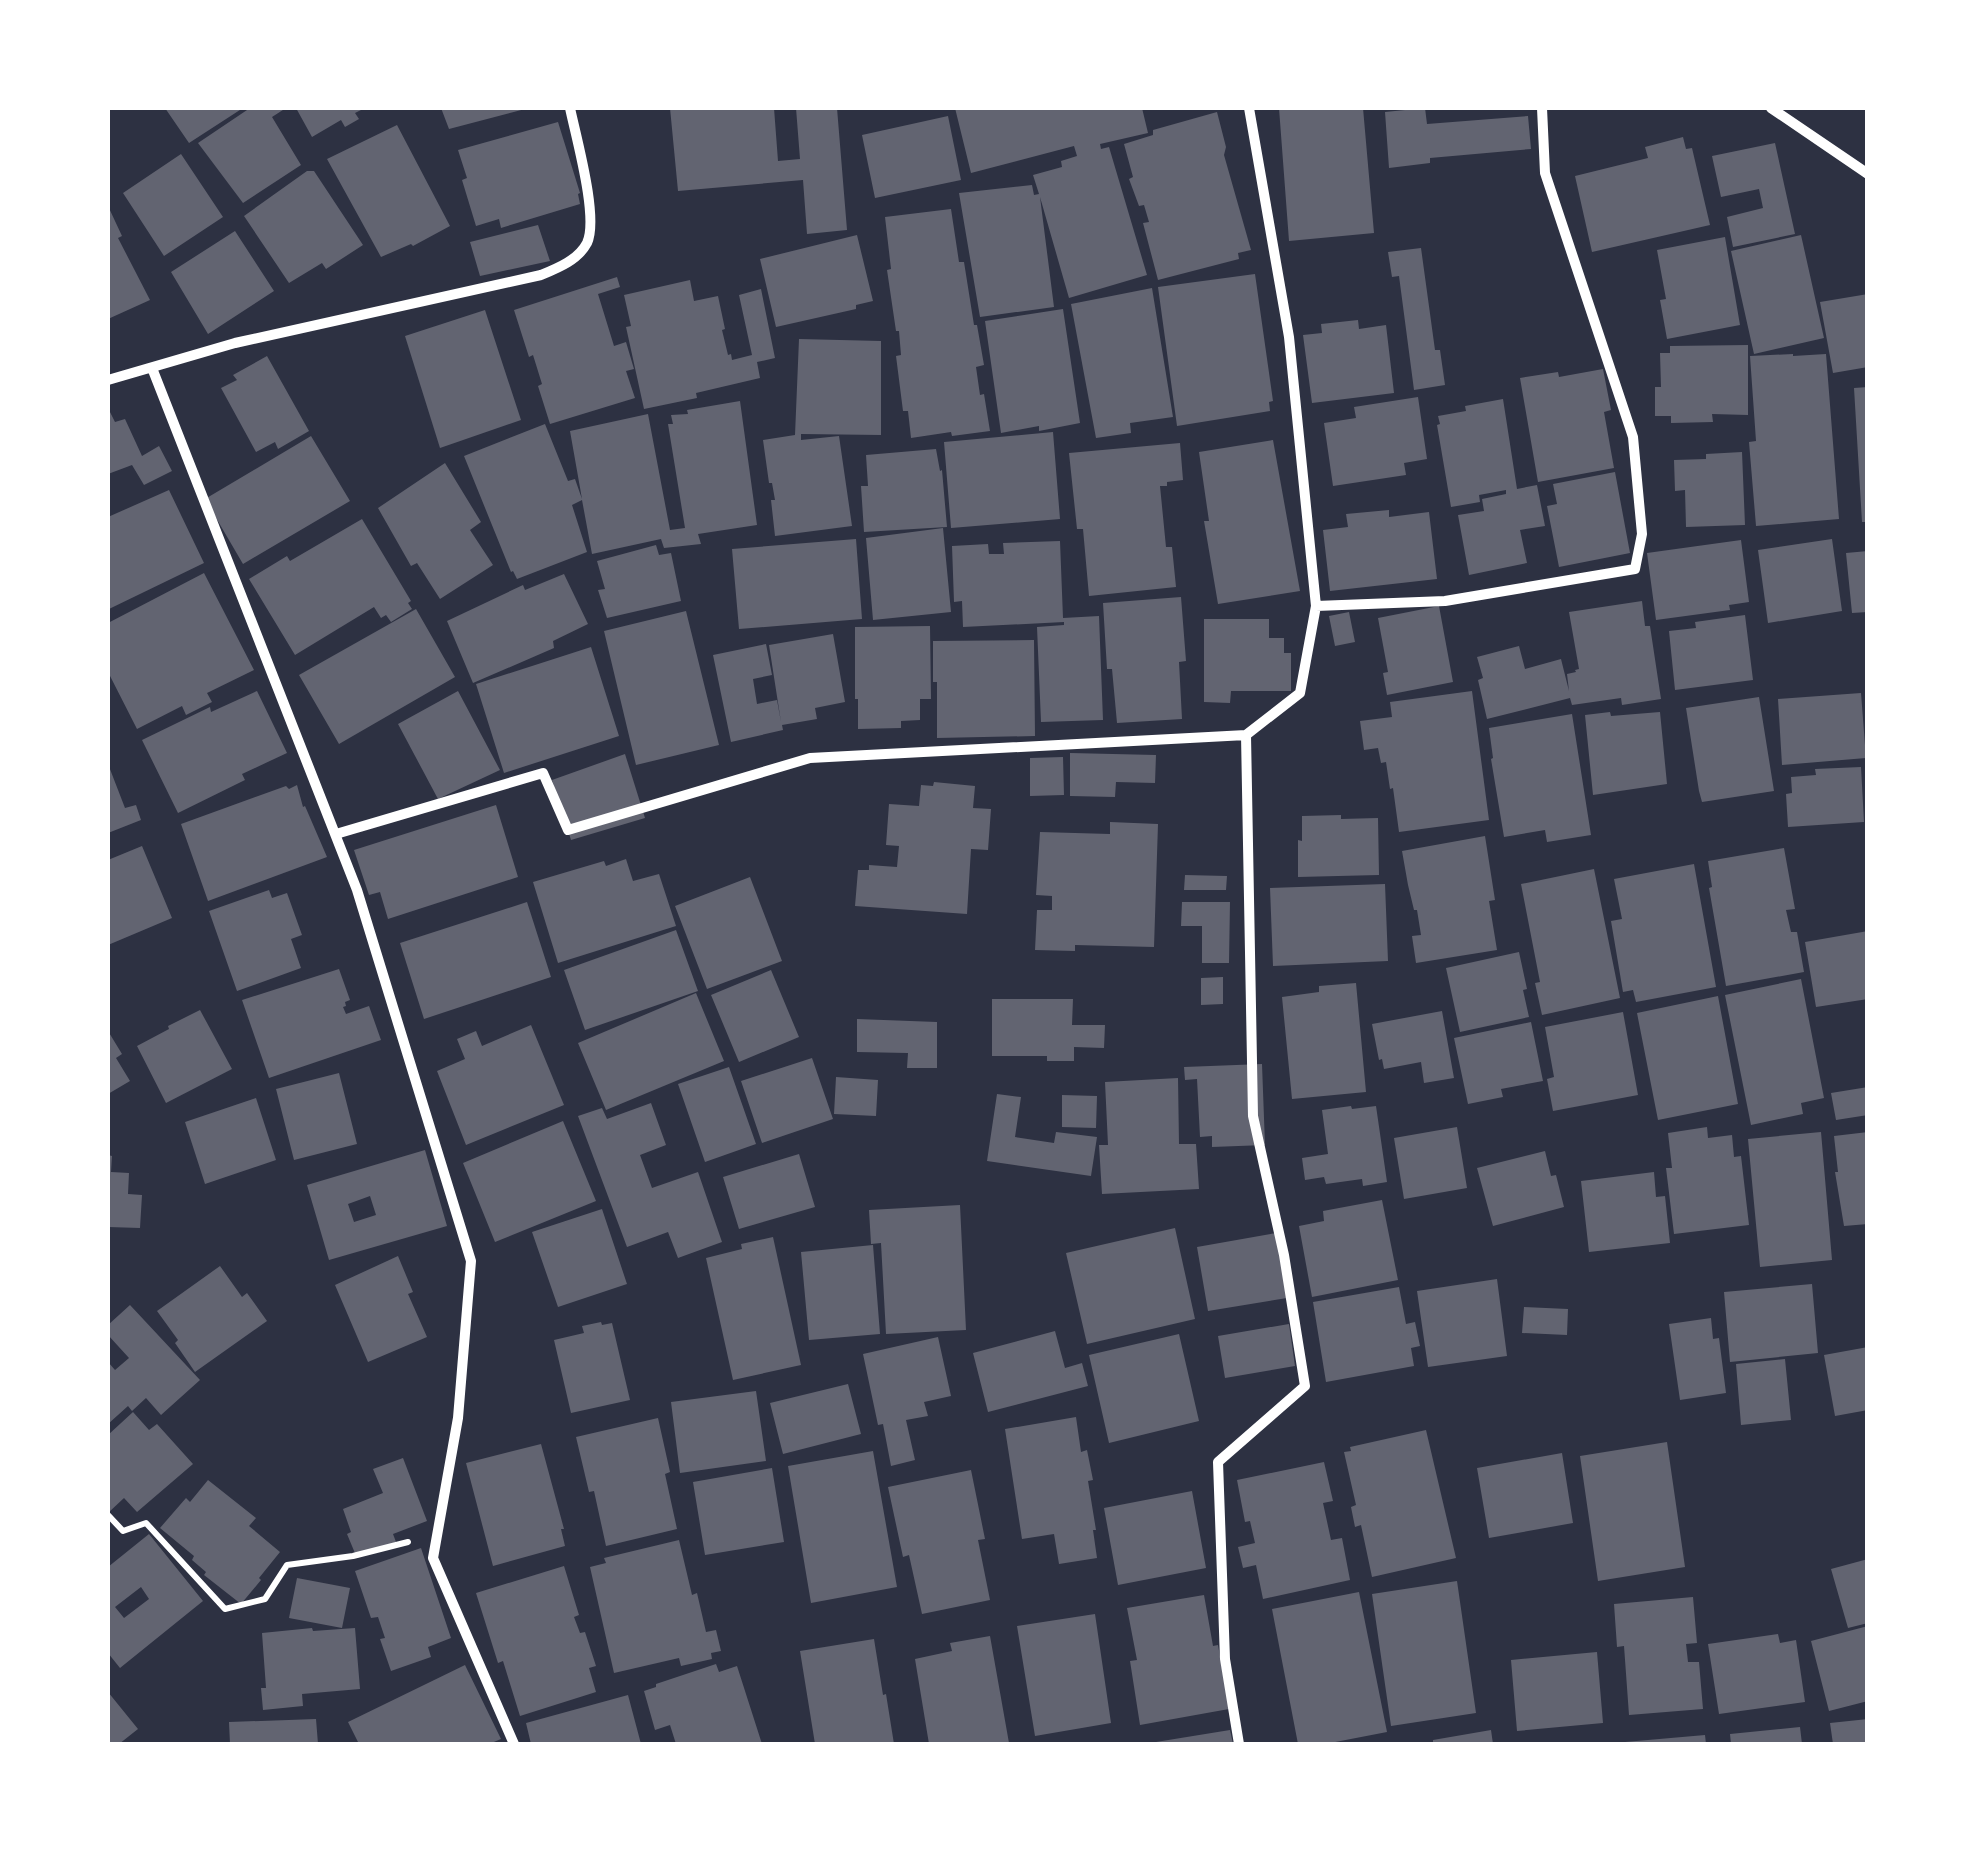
<svg xmlns="http://www.w3.org/2000/svg" width="1975" height="1852" viewBox="0 0 1975 1852" font-family="Poppins,sans-serif">
	<style>
		.building { fill: #626471; fill-rule: evenodd }
		.lines { fill: none; stroke-linecap: round; stroke-linejoin: round }
		.path { stroke: #fff; stroke-width: 6 }
		.minor { stroke: #fff; stroke-width: 10 }
	</style>
	<rect width="100%" height="100%" fill="#2d3142"/>
	<!-- building -->
	<path class="building" d="M165 108H243L189 143Z
		M250 108H286L272 117 301 165 243 203 198 143Z
		M296 108H365L355 113 359 119 345 127 341 120 312 137Z
		M441 108H524L525 109 449 129Z
		M670 108H774L778 161 800 159 796 108H837L847 230 807 234 803 180 678 191Z
		M955 108H1142L1148 133 1100 144 1101 149 1109 147 1147 275 1069 298 1040 197 1054 307 980 317 959 193 1032 185 1034 195 1039 194 1033 175 1062 167 1061 161 1077 156 1074 146 971 173Z
		M1279 108H1363L1374 233 1289 241Z
		M1425 108 1427 124 1528 116 1531 149 1430 158V163L1389 168 1385 112Z
		M1217 112 1226 147 1224 155 1251 250 1238 253 1239 259 1158 280 1143 223 1149 222 1144 205 1139 206 1129 179 1133 177 1124 144 1153 135V130Z
		M948 116 961 180 875 198 862 135Z
		M558 122 580 193 578 194 580 204 501 228 499 219 476 226 462 180 467 178 458 150Z
		M397 125 450 226 413 246 411 244 381 257 327 159Z
		M1683 137 1686 149 1692 148 1710 225 1592 252 1575 176 1648 158 1645 147Z
		M1775 143 1795 234 1733 247 1727 217 1763 208 1759 189 1721 197 1712 156Z
		M181 154 223 217 164 256 123 193Z
		M307 171H314L363 245 326 269 322 263 289 283 244 216Z
		M108 206 122 236 118 238 150 300 108 319Z
		M951 209 959 262H964L974 325H977L984 365 976 367 980 395 984 394 990 431 952 436 951 432 911 438 908 411H903L896 356 901 355 899 331H896L887 270 891 269 885 217Z
		M538 225 550 261 480 276 470 242Z
		M235 231 274 291 208 334 171 272Z
		M857 235 873 301 856 305V309L776 327 760 259Z
		M1801 235 1824 338 1754 354 1731 251Z
		M1725 237 1740 325 1667 339 1660 300 1666 299 1657 250Z
		M1421 248 1435 350H1440L1445 385 1414 390 1399 276 1392 277 1388 252Z
		M1255 274 1273 401 1269 402 1270 411 1177 426 1158 287Z
		M617 277 620 287 598 294 614 346 626 342 634 369 626 371 635 398 550 424 538 386 542 384 533 355 529 357 514 310Z
		M690 280 694 301 718 296 725 329 722 330 728 355 731 354 732 360 752 355 739 295 761 289 775 358 757 362 760 378 696 393 697 398 644 409 626 327 631 326 624 295Z
		M1152 288 1173 417 1130 423 1131 433 1096 438 1071 304Z
		M1868 294V367L1833 373 1820 302Z
		M1063 309 1080 423 1039 431V426L1001 433 985 321Z
		M485 310 521 420 440 448 405 336Z
		M1358 320 1359 329 1386 325 1394 393 1312 403 1303 335 1322 333 1321 324Z
		M799 339 881 341V435L801 434V440L839 436 852 526 775 536 771 500H775L772 483H769L763 440 795 435Z
		M1748 345V415L1712 414 1713 422 1671 423V416H1655V387H1661L1660 353H1670V346Z
		M1793 354V356L1826 354 1839 519 1756 526 1749 442 1756 441 1750 356Z
		M267 356 309 431 278 449 275 442 256 452 221 388 237 380 233 375Z
		M1603 369 1611 410 1604 412 1614 468 1538 482 1520 378 1558 372 1559 377Z
		M1868 387V522H1862L1854 388Z
		M1418 397 1427 459 1404 463 1406 475 1333 486 1324 423 1356 418 1354 407Z
		M1503 399 1517 489 1537 485 1545 526 1520 530 1527 563 1469 575 1458 515 1484 511 1482 499 1506 494V490L1479 495 1480 502 1451 507 1437 425 1440 424 1438 416 1466 411 1465 406Z
		M740 401 757 525 698 534 701 544 664 548 661 539 592 554 582 500 572 505 587 552 517 579 513 571 511 572 464 456 545 424 568 481 575 479 582 499 570 431 648 414 670 530 685 528 668 424H673L671 415 688 414 687 410Z
		M108 408 115 422 125 419 142 456 159 446 172 471 144 485 132 465 108 474Z
		M1053 432 1060 519 951 528 944 442Z
		M311 436 350 501 243 564 205 499Z
		M1273 440 1300 591 1218 604 1204 521H1209L1199 452Z
		M1180 443 1183 480 1167 482V486H1160L1166 547H1172L1176 587 1089 596 1083 529H1077L1069 453Z
		M936 449 940 471 942 470 947 527 864 532 861 486H868L866 455Z
		M1742 452 1745 525 1686 527 1685 490 1675 491 1674 460 1706 459V454Z
		M445 463 481 522 470 530 493 565 440 599 417 563 411 566 378 508Z
		M1615 472 1630 553 1559 567 1547 506 1557 504 1553 484Z
		M169 490 204 563 109 609 108 517Z
		M1389 510V517L1429 512 1437 579 1330 591 1323 530 1348 527 1346 514Z
		M362 519 411 601 408 603 412 609 391 622 386 615 381 618 374 607 295 655 249 579 287 556 290 561Z
		M943 528 951 612 873 620 866 538Z
		M856 539 862 619 739 629 732 549Z
		M1832 539 1842 611 1768 623 1758 550Z
		M1741 540 1749 602 1729 605 1730 610 1656 620 1647 553Z
		M1060 541 1063 618 1099 616 1103 720 1041 722 1037 627 1064 625V622L963 627 962 601 954 602 952 546 988 544 989 554H1004L1003 543Z
		M656 545 659 555 671 553 681 601 607 618 598 590 605 589 597 561Z
		M1868 551V612L1852 613 1846 553Z
		M204 573 254 670 207 693 212 702 186 715 182 706 137 729 108 672V623Z
		M564 574 588 624 553 641 554 648 473 683 447 621 523 585 525 590Z
		M1181 597 1186 661 1179 662 1182 719 1117 723 1112 669H1107L1103 603Z
		M1642 601 1645 626H1650L1661 699 1622 705 1621 698 1572 705 1570 698 1487 719 1478 680 1483 678 1477 657 1519 646 1525 669 1561 659 1569 691 1567 674 1576 672 1575 670 1579 669 1569 612Z
		M1439 606 1453 682 1387 695 1383 673 1388 672 1378 618Z
		M416 609 455 677 339 744 299 675Z
		M686 611 719 745 636 765 604 631Z
		M1349 612 1355 642 1335 646 1329 616Z
		M1745 615 1753 680 1675 690 1669 631 1696 628 1695 622Z
		M1204 619H1269V638H1284V653H1291V691H1231L1230 703 1204 702Z
		M930 626 931 699H920V720L901 721V728L858 729V699H855V627Z
		M833 634 845 702 815 708 817 719 782 725 783 730 731 742 713 655 766 644 772 675 753 679 757 704 777 700 781 722 769 645Z
		M1034 640 1035 736 937 738V682H933V641Z
		M591 647 619 736 504 773 476 684Z
		M257 691 287 753 242 774 245 780 178 813 142 740 210 707 211 712Z
		M458 691 500 770 438 799 398 724Z
		M1472 691 1489 820 1399 832 1393 788 1390 789 1386 762 1381 763 1378 748 1364 750 1360 721 1392 717 1390 702Z
		M1861 693 1866 758 1782 765 1778 699Z
		M1759 697 1774 791 1702 802 1699 791 1686 708Z
		M1610 712 1611 716 1660 712 1667 784 1593 795 1585 715Z
		M1572 714 1591 835 1547 842 1545 830 1504 837 1491 759 1493 758 1489 728Z
		M1070 753 1156 755 1155 783 1116 782 1115 797 1070 796Z
		M625 754 645 818 571 840 552 780Z
		M1063 757 1064 795 1030 796V758Z
		M108 764 125 808 136 805 141 820 108 833Z
		M1861 767 1864 822 1788 827 1786 794 1792 793 1791 777 1816 775 1815 769Z
		M934 782 975 786 973 808 991 809 988 850 971 849 967 914 855 906 858 870H869V865L897 867 899 846 886 845 889 804 919 806 921 785 933 786Z
		M297 785 303 807 305 806 327 857 208 901 181 824 286 786 289 789Z
		M496 805 518 877 388 919 380 892 369 895 354 850Z
		M1341 815V819L1378 818 1379 875 1298 877V840L1302 841V816Z
		M1110 822 1158 824 1154 947 1075 945V951L1035 950 1037 910H1052V896L1036 895 1040 832 1110 834Z
		M1485 836 1495 900 1489 901 1497 950 1416 963 1412 936 1421 935 1417 910H1414L1408 885 1402 851Z
		M142 846 172 918 108 945V860Z
		M1784 848 1795 909 1786 910 1791 932H1797L1804 972 1726 986 1709 888 1712 887 1708 861Z
		M626 859 633 881 659 874 676 926 558 963 533 882 604 861 606 866Z
		M1694 864 1716 987 1636 1002 1633 990 1623 992 1611 921 1622 919 1614 879Z
		M1594 869 1620 998 1542 1015 1535 983 1540 982 1521 884Z
		M1185 875 1227 876 1226 890H1184Z
		M750 877 782 961 707 989 675 906Z
		M1385 884 1388 961 1273 966 1270 888Z
		M269 890 272 898 287 893 302 935 291 939 301 968 237 991 209 911Z
		M527 902 551 977 424 1019 400 943Z
		M1182 902H1230L1229 963H1202V926H1181Z
		M676 930 698 991 585 1030 564 970Z
		M1868 931V999L1816 1007 1805 942Z
		M1519 952 1527 989 1523 990 1529 1017 1460 1032 1446 968Z
		M339 969 350 1000 345 1002 346 1006 343 1007 346 1014 369 1006 381 1040 269 1078 242 1000Z
		M771 970 799 1037 739 1062 711 995Z
		M1223 977V1004L1201 1005V978Z
		M1801 979 1824 1098 1801 1103 1803 1114 1751 1125 1725 995Z
		M1356 983 1366 1092 1292 1099 1282 997 1319 992V986Z
		M696 993 724 1061 606 1110 578 1043Z
		M1718 996 1738 1104 1658 1120 1637 1013Z
		M992 999H1073L1072 1025H1105L1104 1048 1074 1047V1061H1047V1056H992Z
		M200 1010 232 1069 166 1103 137 1046 169 1029 168 1026Z
		M1442 1011 1454 1078 1424 1083 1421 1062 1384 1069 1382 1059 1379 1060 1372 1024Z
		M1623 1012 1638 1095 1553 1111 1547 1079 1554 1077 1545 1027Z
		M857 1019 937 1022V1068H907L908 1053 857 1052Z
		M1531 1022 1543 1081 1501 1089 1503 1097 1468 1104 1454 1038Z
		M531 1025 564 1105 466 1145 437 1071 465 1059 457 1039 476 1031 482 1046Z
		M108 1031 122 1054 116 1058 130 1081 108 1094Z
		M812 1058 833 1119 762 1143 741 1081Z
		M1262 1064 1265 1145 1212 1147V1136L1200 1137 1197 1079 1185 1080 1184 1067Z
		M729 1067 756 1144 705 1162 678 1084Z
		M339 1073 357 1144 294 1160 276 1089Z
		M836 1077 878 1080 876 1116 834 1114Z
		M1178 1078 1179 1144H1196L1199 1189 1102 1194 1099 1145H1108L1105 1082Z
		M1868 1087V1115L1836 1120 1831 1093Z
		M997 1094 1021 1097 1015 1137 1054 1143 1056 1132 1097 1137 1091 1176 987 1161Z
		M1062 1095 1097 1096 1096 1128 1062 1127Z
		M256 1098 276 1160 205 1184 185 1122Z
		M651 1103 666 1145 640 1155 652 1188 698 1172 722 1242 678 1258 668 1232 627 1247 578 1116 602 1108 607 1119Z
		M1351 1106 1352 1109 1376 1106 1387 1182 1363 1186 1362 1179 1326 1184 1324 1177 1305 1180 1302 1158 1328 1154 1322 1110Z
		M563 1121 596 1201 495 1242 463 1163Z
		M1457 1127 1467 1188 1404 1199 1394 1138Z
		M1707 1127 1708 1138 1732 1135 1734 1157 1741 1156 1749 1225 1674 1234 1666 1168H1672L1668 1133Z
		M1821 1132 1832 1260 1760 1267 1748 1139Z
		M1868 1132V1224L1844 1226 1835 1172H1838L1834 1136Z
		M425 1150 447 1226 329 1260 307 1185ZM370 1196 376 1215 354 1222 348 1204Z
		M1545 1151 1551 1176 1556 1175 1564 1207 1493 1226 1477 1168Z
		M799 1154 815 1207 739 1229 723 1177Z
		M108 1155 112 1156 111 1172 129 1173 128 1194 142 1195 140 1228 108 1227Z
		M1654 1172 1656 1197 1665 1196 1670 1243 1589 1252 1581 1181Z
		M1382 1200 1398 1280 1312 1297 1299 1226 1324 1221 1323 1211Z
		M960 1205 966 1330 886 1334 881 1243 871 1244 869 1210Z
		M602 1209 627 1284 558 1307 532 1232Z
		M1175 1228 1195 1319 1087 1344 1066 1253Z
		M1276 1233 1287 1298 1208 1311 1197 1247Z
		M773 1237 801 1365 733 1380 706 1258 742 1249 741 1244Z
		M873 1245 880 1334 809 1340 801 1252Z
		M398 1256 413 1292 408 1294 427 1337 368 1362 335 1285Z
		M220 1266 242 1297 247 1293 267 1321 195 1372 175 1343 178 1340 157 1311Z
		M1497 1279 1507 1356 1428 1367 1417 1291Z
		M1812 1284 1818 1353 1730 1362 1724 1292Z
		M1399 1287 1406 1324 1415 1322 1420 1346 1411 1348 1414 1366 1326 1382 1313 1302Z
		M130 1305 200 1380 161 1415 146 1398 132 1411 128 1406 108 1424V1362L115 1370 129 1358 108 1335V1325Z
		M1524 1307 1568 1309 1567 1335 1522 1333Z
		M1711 1318 1713 1339 1719 1338 1726 1393 1680 1400 1669 1324Z
		M601 1322 602 1325 612 1323 630 1400 571 1413 554 1340 584 1333 582 1326Z
		M1289 1324 1295 1366 1225 1378 1218 1336Z
		M1055 1331 1065 1368 1082 1363 1088 1386 988 1412 973 1353Z
		M1179 1334 1199 1421 1109 1443 1089 1355Z
		M938 1337 951 1396 924 1402 928 1416 906 1420 915 1460 891 1466 883 1424 878 1425 863 1354Z
		M1868 1347V1410L1835 1416 1824 1355Z
		M1785 1359 1791 1420 1741 1425 1736 1364Z
		M848 1384 861 1434 783 1454 770 1403Z
		M756 1391 766 1461 680 1473 671 1402Z
		M133 1412 149 1430 157 1424 193 1464 137 1512 124 1498 108 1513V1435Z
		M1076 1417 1081 1452 1087 1450 1093 1480 1088 1481 1096 1530H1093L1097 1558 1059 1564 1054 1534 1022 1539 1005 1429Z
		M658 1418 670 1472 665 1474 677 1529 606 1546 594 1491 589 1492 576 1437Z
		M1426 1430 1456 1558 1372 1577 1361 1525 1355 1527 1351 1507 1356 1505 1344 1452 1351 1451 1350 1447Z
		M1667 1442 1685 1567 1598 1581 1580 1456Z
		M541 1444 564 1529H561L565 1546 493 1566 466 1463Z
		M873 1451 897 1587 811 1603 788 1466Z
		M1562 1453 1573 1523 1489 1538 1477 1468Z
		M403 1458 427 1521 393 1534 396 1542 357 1558 347 1534 351 1532 343 1509 383 1493 373 1469Z
		M1324 1462 1333 1501 1323 1503 1331 1540 1342 1538 1350 1580 1263 1599 1256 1565 1243 1568 1238 1547 1255 1543 1250 1521 1245 1522 1237 1480Z
		M772 1468 784 1542 705 1555 693 1482Z
		M971 1470 985 1539 978 1540 990 1600 922 1614 909 1555 903 1557 888 1487Z
		M208 1480 256 1518 249 1526 280 1552 259 1578 261 1580 241 1604 204 1575 206 1572 192 1560 194 1556 160 1528 186 1498 190 1502Z
		M1192 1491 1206 1568 1118 1585 1104 1508Z
		M149 1534 203 1601 120 1668 108 1653V1567ZM141 1587 149 1599 124 1618 115 1607Z
		M679 1540 692 1595 697 1593 706 1632 716 1630 721 1651 711 1653 712 1659 681 1666 679 1658 614 1673 590 1567 606 1563 604 1558Z
		M421 1548 451 1638 428 1647 431 1657 391 1671 380 1639 385 1638 378 1617 371 1618 355 1571Z
		M1868 1559V1623L1848 1628 1831 1569Z
		M564 1566 579 1615 574 1617 580 1633 585 1632 596 1666 589 1668 596 1692 520 1716 503 1661 498 1663 476 1593Z
		M297 1578 350 1588 342 1628 289 1618Z
		M1457 1581 1476 1713 1391 1726 1372 1594Z
		M1359 1592 1387 1732 1325 1744H1298L1272 1609Z
		M1204 1595 1213 1646 1218 1645 1229 1709 1140 1725 1130 1661 1137 1660 1127 1608Z
		M1693 1597 1697 1643 1686 1644 1688 1662H1699L1703 1709 1629 1715 1624 1646 1617 1647 1614 1604Z
		M1095 1614 1111 1723 1035 1736 1017 1626Z
		M1868 1626V1701L1829 1711 1811 1641Z
		M312 1628 313 1631 355 1628 360 1689 302 1694 303 1706 263 1710 261 1688H266L262 1633Z
		M1778 1634 1780 1643 1796 1640 1805 1702 1719 1714 1708 1644Z
		M990 1636 1009 1743 929 1744 915 1659 952 1651 950 1643Z
		M874 1639 883 1695 886 1694 894 1744H815L800 1651Z
		M1597 1652 1603 1723 1517 1731 1511 1660Z
		M716 1664 719 1672 737 1666 762 1744H676L670 1725 655 1730 644 1691 656 1687V1684Z
		M465 1665 501 1739 489 1744H359L348 1722Z
		M108 1692 138 1729 119 1744H108Z
		M628 1695 641 1744H531L526 1723Z
		M316 1719 318 1744H230L229 1722Z
		M1868 1719V1744H1833L1830 1723Z
		M1800 1727 1802 1744H1731L1730 1734Z
		M1230 1730 1233 1744H1157L1156 1742Z
		M1491 1730 1493 1744H1433V1740Z
		M1705 1735 1706 1744H1625V1742Z"/>
	<g class="lines">
		<!-- path -->
		<path class="path" d="M108 1515 123 1531 146 1523 225 1609 265 1599 287 1565 353 1556 408 1542"/>
		<!-- minor -->
		<path class="minor" d="M1771 108 1868 174
			M152 368 357 890 471 1261 458 1418 433 1558 514 1744
			M108 380 235 343 541 275C558 268 578 260 587 243 599 218 576 137 570 108
			M1316 606 1445 601 1635 569 1642 534 1633 437 1545 173 1542 108
			M336 834 543 773 568 830 810 758 1246 735 1300 693 1316 606 1289 337 1249 108
			M1239 1744 1225 1659 1218 1462 1305 1386 1284 1255 1253 1116 1246 735"/>
	</g>
	<!-- border -->
	<rect width="1975" height="1852" fill="none" stroke="#ffffff" stroke-width="220"/>
</svg>
